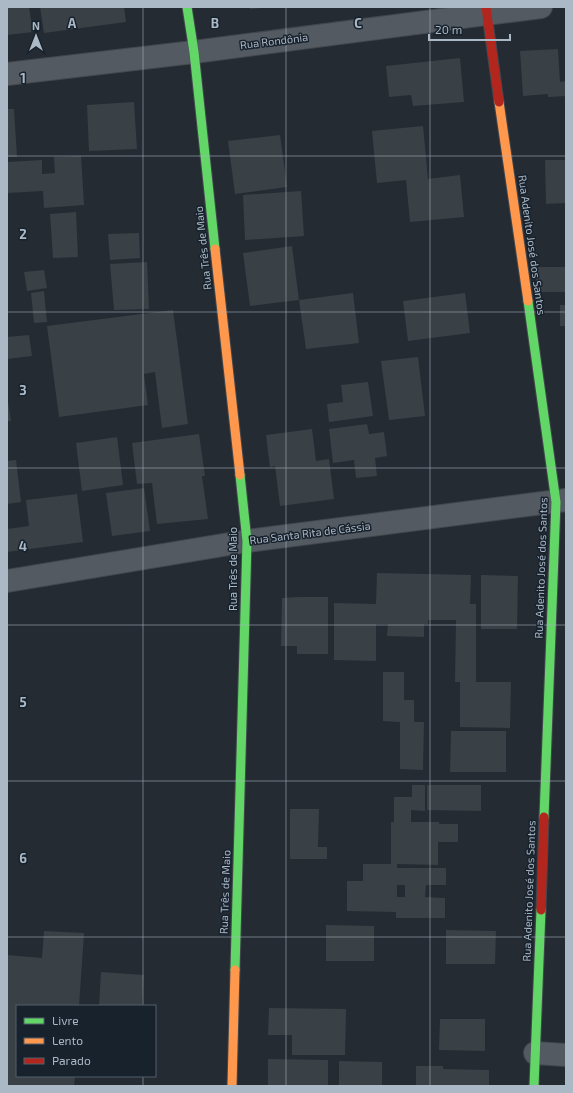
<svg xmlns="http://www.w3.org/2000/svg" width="573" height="1093" viewBox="0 0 573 1093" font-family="'Exo 2',sans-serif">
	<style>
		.building { fill: #394046; fill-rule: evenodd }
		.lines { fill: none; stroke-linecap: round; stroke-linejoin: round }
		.street-casing { stroke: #42474d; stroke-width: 24 }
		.fast-casing { stroke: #42474d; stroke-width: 11 }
		.slow-casing { stroke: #42474d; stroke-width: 11 }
		.jam-casing { stroke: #42474d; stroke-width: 11 }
		.street { stroke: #535a61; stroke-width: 22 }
		.fast { stroke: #63d668; stroke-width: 9 }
		.slow { stroke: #ff974d; stroke-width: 9 }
		.jam { stroke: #b3261e; stroke-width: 9 }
		.grid { fill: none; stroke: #abb8c6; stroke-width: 1; stroke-opacity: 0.55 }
		.labels { text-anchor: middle; stroke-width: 3; stroke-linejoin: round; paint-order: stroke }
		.street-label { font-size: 11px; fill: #abb8c6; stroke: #17222d }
		.grid-label { font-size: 13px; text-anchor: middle; font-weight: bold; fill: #abb8c6; stroke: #17222d; stroke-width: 3; stroke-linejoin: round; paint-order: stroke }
	</style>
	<rect width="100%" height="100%" fill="#242b32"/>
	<!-- building -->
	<path class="building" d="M7 7H29L33 32 7 35Z
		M40 7H124L126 22 44 33Z
		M250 7H262V8L250 9Z
		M558 49 560 82 566 81V96L548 97V94L523 96 520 51Z
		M460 58 464 102 413 106 411 95 389 97 386 66Z
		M134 102 137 149 89 151 87 105Z
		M7 109H14L17 157H7Z
		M423 126 428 179 460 175 464 217 410 222 406 180 377 183 372 131Z
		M280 135 287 187 235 194 228 141Z
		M81 156 84 205 44 208 43 191 7 193V162L42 160V174L55 173 54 157Z
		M545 160H566V203L546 204Z
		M301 191 304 236 245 240 243 195Z
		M76 212 78 257 53 258 50 214Z
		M139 233 140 258 110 260 108 234Z
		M292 246 299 300 250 306 243 253Z
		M147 262 149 309 114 310 110 264Z
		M536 267H566V292H536Z
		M44 270 47 288 27 291 24 272Z
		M44 291 47 322 34 323 31 293Z
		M353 293 359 343 306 349 299 300Z
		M465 293 470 333 408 341 403 301Z
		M560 305H566V326H560Z
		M173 310 188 424 162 428 155 372 144 374 148 405 59 417 47 326Z
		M29 335 32 356 7 359V337Z
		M418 357 425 416 389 420 381 361Z
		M368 382 373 416 329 422 327 404 343 402 341 385Z
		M7 395 11 421H7Z
		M367 424 369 434 384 432 387 456 375 458 377 476 356 478 354 460 333 463 329 429Z
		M312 429 316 461 329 459 334 499 280 506 275 466 270 467 266 435Z
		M199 434 205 476H202L208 519 157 524 152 483 137 484 132 443Z
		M117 437 123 485 82 491 76 443Z
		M16 460 21 502 7 504V461Z
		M144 488 150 531 112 536 106 493Z
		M77 494 83 542 7 552V529L29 526 26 500Z
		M377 573 471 575 470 604H476V682H511L510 728 460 727V682H455L456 620H428V624H424V637L387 636 388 624H376V661L334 660V603L376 604Z
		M481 575 518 576 517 629H481Z
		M297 597H328V654H297V646H281L282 598Z
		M383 672H404V700H414V722H424L423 770 400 769V722L383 721Z
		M451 731H506V772H450Z
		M412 785H425V811L411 810V822H439V824H458V842H438V865L397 864V868H446V885H426L425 897 445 898V918H396V912L347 911V881H363V864H391V822H394V797H412ZM397 885H405V897H397Z
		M427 785H481V811L427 810Z
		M290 809H319L318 847H327V859H290Z
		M326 925 374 926V961H326Z
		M446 930 496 931 495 964H446Z
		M44 931 84 933 79 1006H17V1076H75L74 1086H7V955L42 958Z
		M101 972 144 975 142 1006H99Z
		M269 1008 346 1009 345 1055H292V1035H268Z
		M440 1019H485V1051L439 1050Z
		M268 1059 328 1060V1086H268Z
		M339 1061 382 1062V1086H339Z
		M416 1066H443V1069L489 1070V1086H416Z"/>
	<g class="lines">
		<!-- street casing -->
		<g class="street-casing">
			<path id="street" d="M7 74 194 52 541 7
				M7 581 247 541 566 500
				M535 1053 566 1055"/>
		</g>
		<!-- fast casing -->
		<g class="fast-casing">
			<path id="fast" d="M187 7 194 52 215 249
				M528 301 556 502 544 817
				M235 970 247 541 240 475
				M534 1086 541 910"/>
		</g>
		<!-- slow casing -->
		<g class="slow-casing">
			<path id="slow" d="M499 102 528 301
				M215 249 240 475
				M232 1086 235 970"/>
		</g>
		<!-- jam casing -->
		<g class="jam-casing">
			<path id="jam" d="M486 7 499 102
				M541 910 544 817"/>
		</g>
		<!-- street -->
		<use href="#street" class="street"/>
		<!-- fast -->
		<use href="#fast" class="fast"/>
		<!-- slow -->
		<use href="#slow" class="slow"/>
		<!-- jam -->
		<use href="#jam" class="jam"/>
	</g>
	<!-- grid -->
	<path class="grid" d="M143 7V1006M286 7V1086M430 7V1086M7 156H566M7 312H566M7 468H566M7 625H566M7 781H566M7 937H566M143 1076V1086"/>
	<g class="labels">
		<!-- street labels -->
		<g class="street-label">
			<text transform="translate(274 41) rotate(-7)" y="4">Rua Rondônia</text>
			<text transform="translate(532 245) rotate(82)" y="4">Rua Adenito José dos Santos</text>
			<text transform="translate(203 248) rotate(-96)" y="4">Rua Três de Maio</text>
			<text transform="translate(310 533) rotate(-7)" y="4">Rua Santa Rita de Cássia</text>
			<text transform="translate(541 568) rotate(-88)" y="4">Rua Adenito José dos Santos</text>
			<text transform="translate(233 569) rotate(-90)" y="4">Rua Três de Maio</text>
			<text transform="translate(529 891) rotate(-88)" y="4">Rua Adenito José dos Santos</text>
			<text transform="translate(225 892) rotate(-88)" y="4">Rua Três de Maio</text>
		</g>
	</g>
	<g class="grid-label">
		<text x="72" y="28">A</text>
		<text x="215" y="28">B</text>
		<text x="358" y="28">C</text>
		<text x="23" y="83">1</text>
		<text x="23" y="239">2</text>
		<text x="23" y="395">3</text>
		<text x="23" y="551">4</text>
		<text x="23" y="707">5</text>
		<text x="23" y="863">6</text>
	</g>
	<!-- border -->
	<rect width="573" height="1093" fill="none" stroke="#abb8c6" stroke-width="16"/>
	<!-- legend -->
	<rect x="16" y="1005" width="140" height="72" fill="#17222d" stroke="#525e6a"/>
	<rect x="24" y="1018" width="20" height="6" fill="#63d668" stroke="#525e6a"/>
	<text x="52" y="1025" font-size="12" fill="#abb8c6">Livre</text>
	<rect x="24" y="1038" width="20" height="6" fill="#ff974d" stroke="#525e6a"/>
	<text x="52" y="1045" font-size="12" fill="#abb8c6">Lento</text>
	<rect x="24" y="1058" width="20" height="6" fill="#b3261e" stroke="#525e6a"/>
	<text x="52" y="1065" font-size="12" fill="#abb8c6">Parado</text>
	<!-- north arrow -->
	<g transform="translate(36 36)" stroke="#17222d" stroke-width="3" paint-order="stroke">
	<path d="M0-3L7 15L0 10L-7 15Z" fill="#abb8c6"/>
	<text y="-6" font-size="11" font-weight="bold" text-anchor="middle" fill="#abb8c6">N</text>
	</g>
	<!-- scale -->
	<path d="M429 34v6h81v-6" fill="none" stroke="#abb8c6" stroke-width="2"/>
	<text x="435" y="34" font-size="12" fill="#abb8c6" stroke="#17222d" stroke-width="3" paint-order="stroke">20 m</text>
</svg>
